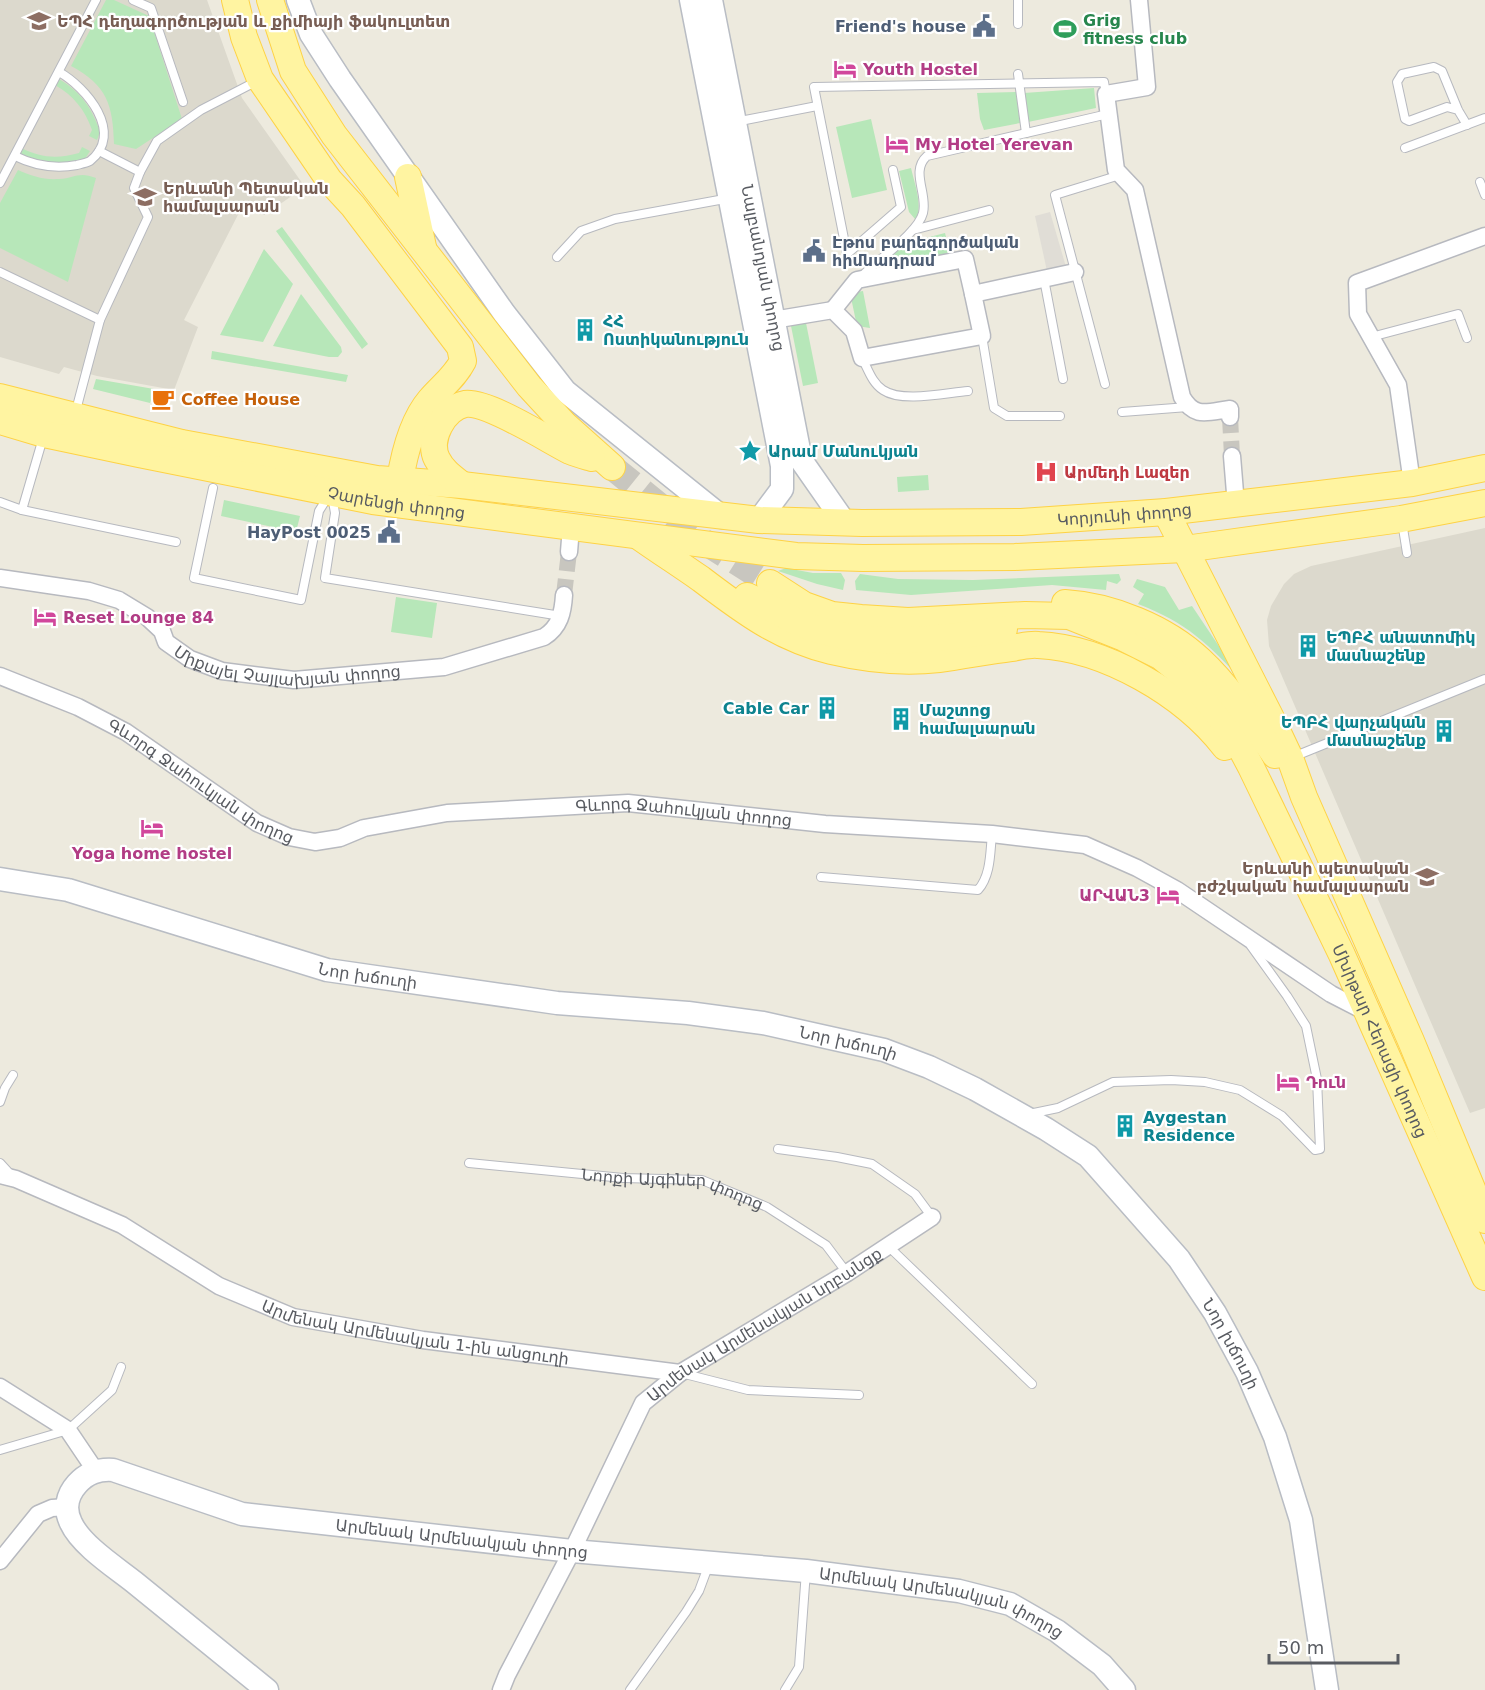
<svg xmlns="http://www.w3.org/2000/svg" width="1485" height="1690" viewBox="0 0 1485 1690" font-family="'DejaVu Sans','Noto Sans Armenian',sans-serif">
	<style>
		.industrial { fill: #e0ddd6 }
		.education { fill: #dcd9cd }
		.green { fill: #b7e7b9 }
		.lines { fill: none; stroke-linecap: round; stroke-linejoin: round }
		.street-tunnel { stroke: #c8c6bf; stroke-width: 16; stroke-dasharray: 16 8; stroke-linecap: butt }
		.primary-tunnel { stroke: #c8c6bf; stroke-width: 26; stroke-dasharray: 26 13; stroke-linecap: butt }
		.lane-casing { stroke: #b7b9bf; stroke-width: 10 }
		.street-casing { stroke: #b7b9bf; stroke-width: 19 }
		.secondary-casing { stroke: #b9bdc4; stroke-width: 25 }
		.primary-casing { stroke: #fed245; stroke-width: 28 }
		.lane { stroke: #fff; stroke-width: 8 }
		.street { stroke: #fff; stroke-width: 16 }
		.secondary { stroke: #fff; stroke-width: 22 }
		.primary { stroke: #fff4a1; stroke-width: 26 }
		.labels { text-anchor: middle; stroke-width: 4.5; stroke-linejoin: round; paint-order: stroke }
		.leisure-label { font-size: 16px; font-weight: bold; fill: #27864d; stroke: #fff; text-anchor: start }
		.education-label { font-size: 16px; font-weight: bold; fill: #785e54; stroke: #fff; text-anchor: start }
		.service-label { font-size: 16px; font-weight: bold; fill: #4e5e75; stroke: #fff; text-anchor: end }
		.hotel-label { font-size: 16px; font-weight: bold; fill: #b23c85; stroke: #fff; text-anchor: start }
		.street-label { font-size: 16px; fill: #585b61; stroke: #fff }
		.culture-label { font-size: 16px; font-weight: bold; fill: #0d838f; stroke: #fff; text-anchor: start }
		.food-label { font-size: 16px; font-weight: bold; fill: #c56008; stroke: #fff; text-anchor: start }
		.health-label { font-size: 16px; font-weight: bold; fill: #be3a42; stroke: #fff; text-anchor: start }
	</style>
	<rect width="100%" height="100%" fill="#edeade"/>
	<!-- industrial -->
	<path class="industrial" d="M1050 212 1066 267 1047 271 1035 216Z"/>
	<!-- education -->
	<path class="education" d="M0 0H207L242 98 305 187 264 215 242 207 184 320 198 327 174 390 97 376 64 367 59 374 0 357Z
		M1485 528V1108L1470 1113 1269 646 1267 620 1271 606 1284 584 1294 574 1311 566Z"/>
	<!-- green -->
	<path class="green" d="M106 0H114L149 16 182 119 136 149 114 144C113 105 107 85 71 66Z
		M59 79C81 92 92 108 100 132L97 140 89 136 92 130C85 110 74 96 55 85Z
		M1094 88 1096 108 1028 122 1024 93Z
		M1016 92 1020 123 984 130 980 119 977 93Z
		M871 119 887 190 852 198 836 127Z
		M82 147 90 151 85 159C55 166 46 163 18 155L21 148C41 158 58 159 79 153Z
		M911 168C914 181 924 210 915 219L909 212 899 171Z
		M18 170C32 176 43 180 59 179 75 178 79 171 96 178L68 282 0 248V203Z
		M282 227 368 344 362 349 276 231Z
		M945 233 950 253 895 268 892 253 902 244Z
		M264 249 293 284 263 342 220 335Z
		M863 291 870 328 857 326 850 293Z
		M301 294 341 347 342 352 338 357H329L273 346Z
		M806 323 818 383 803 386 791 326Z
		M212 351 348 375 346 382 211 359Z
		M96 379 154 389 150 403 93 389Z
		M928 475 929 490 898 492 897 477Z
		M224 500 300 516 296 532 221 516Z
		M786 568 813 573H841L845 580 843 590 817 584 778 571Z
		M860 574 898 579 973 580 1119 574 1121 580 1117 584 1107 581 1106 590 1052 585 911 595 856 590 855 581Z
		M1137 579 1165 587 1179 610 1192 606 1243 682C1209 644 1187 623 1138 604L1144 594 1133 587Z
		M396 597 437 603 432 638 391 632Z"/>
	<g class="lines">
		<!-- street-tunnel -->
		<path class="street-tunnel" d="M1230 417 1232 456
			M564 595 569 552"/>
		<!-- primary-tunnel -->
		<path class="primary-tunnel" d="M612 467 703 541 770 583"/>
		<!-- lane casing -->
		<g class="lane-casing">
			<g id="lane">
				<path d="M133 0 151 8 183 102"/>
				<path d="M1018 0V24"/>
				<path d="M1018 74 1026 133"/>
				<path d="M1458 110 1447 107 1409 121 1405 119 1397 82 1402 74 1434 67 1442 71 1458 110 1467 125"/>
				<path d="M735 122 817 106"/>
				<path d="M1405 148 1485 118"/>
				<path d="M99 151 140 172 157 141 201 110 257 81"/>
				<path d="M15 156C35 166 55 169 77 165 81 164 86 163 90 161 125 133 86 87 59 72"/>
				<path d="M893 170 901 207 847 254 814 87 1104 82 1106 94"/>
				<path d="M1480 182 1485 195"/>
				<path d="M0 183 96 0"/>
				<path d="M913 230 989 210"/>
				<path d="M557 257 581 231 615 219 730 198"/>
				<path d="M0 272 100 320 75 414"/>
				<path d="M862 276C877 260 918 233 923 213 928 194 910 171 927 156L1108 114"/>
				<path d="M1044 279 1063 379"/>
				<path d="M100 320 148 217 134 188 140 172"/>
				<path d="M982 336 994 408 1007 416H1060"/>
				<path d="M1371 337 1458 314 1467 338"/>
				<path d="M862 358C868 369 872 383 883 390 902 403 945 393 968 391"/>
				<path d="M1105 384 1055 195 1120 175"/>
				<path d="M1122 412 1188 407"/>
				<path d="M213 488 194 578 301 600 319 511 329 495"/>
				<path d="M332 496 335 513 325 578 561 616"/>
				<path d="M0 502 22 510 43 438"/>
				<path d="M22 510 176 542"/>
				<path d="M1402 522 1407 553"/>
				<path d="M1293 757 1485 679"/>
				<path d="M821 877 978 890C991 875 990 853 992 834"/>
				<path d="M0 1102 5 1088 13 1075"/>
				<path d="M1029 1114 1058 1108 1113 1082 1171 1080 1205 1082 1240 1090 1282 1116 1315 1150 1320 1149 1317 1079 1306 1026 1287 996 1251 946"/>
				<path d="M778 1149 837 1157 872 1164 915 1194 932 1217"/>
				<path d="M0 1163 11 1175"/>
				<path id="s1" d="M469 1163 623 1178 702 1180 767 1207 826 1245 847 1273"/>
				<path d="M888 1246 1032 1384"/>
				<path d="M681 1373 748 1390 859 1395"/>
				<path d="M0 1450 68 1430 112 1390 121 1367"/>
				<path d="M630 1690 686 1612 699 1591 709 1564"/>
				<path d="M785 1690 799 1667 806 1571"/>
			</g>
		</g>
		<!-- street casing -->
		<g class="street-casing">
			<g id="street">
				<path d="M1139 0 1147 87 1106 94 1116 170 1135 190 1182 397C1195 419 1207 412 1230 409V417"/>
				<path d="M833 310 857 280 965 259 973 294 1075 272"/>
				<path d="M773 320 833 310 854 331 862 358 982 336 973 294"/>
				<path d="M1232 456 1236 505"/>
				<path d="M1412 483 1398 385 1358 314 1357 283 1485 236"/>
				<path d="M569 552 571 527"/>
				<path id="s2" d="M0 578 89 591 119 600 147 617 162 631 166 642 190 659 222 671 294 680 444 667 544 637C560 627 563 612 564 595"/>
				<path id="s3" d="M0 676 78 707 126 732 257 823 289 837 315 842 340 838 364 828 447 813 628 803 825 824 992 834 1085 845 1137 868 1177 890 1331 994 1368 1013"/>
				<path id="s4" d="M0 1175 16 1179 122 1225 219 1286 293 1317 423 1340 680 1373"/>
				<path d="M0 1387 68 1430 95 1470"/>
				<path d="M0 1561 38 1514 52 1508 67 1507"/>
				<path id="s5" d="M501 1690 507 1675 572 1551 643 1403 680 1373 847 1273 932 1217"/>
			</g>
		</g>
		<!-- secondary casing -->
		<g class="secondary-casing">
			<g id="secondary">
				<path d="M298 0 311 34 340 79 504 313 565 391 722 517"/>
				<path d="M691 0 782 466V489L759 520"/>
				<path id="s6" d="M711 0 801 460 845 523"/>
				<path id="s7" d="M0 879 68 890 327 970 557 1003 688 1013 763 1023 884 1050 929 1067 975 1089 1046 1129 1088 1156 1179 1259 1215 1313 1247 1372 1275 1437 1301 1520 1327 1690"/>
				<path id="s8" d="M267 1690C223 1654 178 1618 134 1582 115 1567 81 1545 71 1523 64 1509 67 1495 77 1484 87 1473 98 1469 113 1470L242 1514 572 1551 806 1571 959 1591 1010 1604 1057 1631 1102 1665 1124 1690"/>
			</g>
		</g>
		<!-- primary casing -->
		<g class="primary-casing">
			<g id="primary">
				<path d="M235 0 244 37 260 79 329 180 353 206 460 347 463 361C455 377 441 387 430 400 413 420 404 455 400 480"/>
				<path d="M270 0 293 71 334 135 529 386 565 425 612 467"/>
				<path d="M408 177 423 247"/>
				<path id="s9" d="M0 397 182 443 377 479 462 485 759 520 862 523 1021 522 1166 512 1412 483 1485 468"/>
				<path id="s10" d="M0 421 44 434 139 454 373 501 796 556 863 558 1015 557 1185 549 1401 519 1485 503"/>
				<path d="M462 485C452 477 443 471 437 459 427 440 444 408 465 404 488 401 548 440 570 451 577 454 585 456 592 458"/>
				<path d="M1166 512 1272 720 1290 758 1304 797 1411 1041 1485 1220"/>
				<path d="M641 538C661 552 681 565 701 579 743 611 779 638 831 651 865 659 905 663 939 659 963 656 987 651 1011 648 1020 647 1030 644 1038 645 1105 648 1184 694 1225 747"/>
				<path id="s11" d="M770 583 804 605 832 615 861 618 908 621 1025 615 1069 616 1124 638 1160 656 1192 682 1233 733 1251 767 1342 955 1485 1277"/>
				<path d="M747 596C765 604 782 615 800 623 864 650 938 640 1004 629"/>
				<path d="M1065 603C1112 606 1166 628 1200 660 1229 687 1252 722 1275 755"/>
			</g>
		</g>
		<!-- lane -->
		<use href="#lane" class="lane"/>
		<!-- street -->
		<use href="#street" class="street"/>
		<!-- secondary -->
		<use href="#secondary" class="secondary"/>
		<!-- primary -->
		<use href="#primary" class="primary"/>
	</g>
	<!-- icons -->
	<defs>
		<g id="university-bare" transform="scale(1.8)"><path d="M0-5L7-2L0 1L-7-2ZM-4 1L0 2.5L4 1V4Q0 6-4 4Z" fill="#8d6e63" stroke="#fff" stroke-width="2.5" paint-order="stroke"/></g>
		<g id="civic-bare" transform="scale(1.8)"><path d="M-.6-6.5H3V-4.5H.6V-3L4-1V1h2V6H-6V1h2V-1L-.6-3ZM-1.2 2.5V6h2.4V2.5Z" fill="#5c6f8a" stroke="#fff" stroke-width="2.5" paint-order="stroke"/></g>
		<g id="stadium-bare" transform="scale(1.8)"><path d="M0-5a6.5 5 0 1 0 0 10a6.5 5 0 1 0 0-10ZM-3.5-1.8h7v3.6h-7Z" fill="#2e9e5b" stroke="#fff" stroke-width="2.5" paint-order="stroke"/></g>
		<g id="hotel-bare" transform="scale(1.8)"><path d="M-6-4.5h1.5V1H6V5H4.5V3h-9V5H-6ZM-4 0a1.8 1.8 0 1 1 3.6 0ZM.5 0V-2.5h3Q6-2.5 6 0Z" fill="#d1479c" stroke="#fff" stroke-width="2.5" paint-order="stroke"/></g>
		<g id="building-bare" transform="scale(1.8)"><path d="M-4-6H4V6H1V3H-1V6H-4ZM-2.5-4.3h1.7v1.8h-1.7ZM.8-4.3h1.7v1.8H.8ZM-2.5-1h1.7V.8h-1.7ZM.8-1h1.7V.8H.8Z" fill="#0f9aa8" stroke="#fff" stroke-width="2.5" paint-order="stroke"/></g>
		<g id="cafe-bare" transform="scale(1.8)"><path d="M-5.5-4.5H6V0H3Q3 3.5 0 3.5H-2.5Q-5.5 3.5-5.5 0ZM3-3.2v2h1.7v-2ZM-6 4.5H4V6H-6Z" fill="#e8710a" stroke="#fff" stroke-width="2.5" paint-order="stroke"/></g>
		<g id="sight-bare" transform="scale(1.8)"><path d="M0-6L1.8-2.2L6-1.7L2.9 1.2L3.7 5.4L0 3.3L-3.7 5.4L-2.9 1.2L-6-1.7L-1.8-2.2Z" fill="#0f9aa8" stroke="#fff" stroke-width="2.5" paint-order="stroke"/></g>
		<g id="hospital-bare" transform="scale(1.8)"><path d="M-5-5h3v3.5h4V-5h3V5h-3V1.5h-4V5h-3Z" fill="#e0444e" stroke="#fff" stroke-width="2.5" paint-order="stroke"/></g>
	</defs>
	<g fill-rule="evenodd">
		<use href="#university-bare" x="39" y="21"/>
		<use href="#civic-bare" x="984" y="26"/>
		<use href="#stadium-bare" x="1065" y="29"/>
		<use href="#hotel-bare" x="845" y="69"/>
		<use href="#hotel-bare" x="897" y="144"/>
		<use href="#university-bare" x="145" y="197"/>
		<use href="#civic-bare" x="814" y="251"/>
		<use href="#building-bare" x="585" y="330"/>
		<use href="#cafe-bare" x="163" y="399"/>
		<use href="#sight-bare" x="750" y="451"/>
		<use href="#hospital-bare" x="1046" y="472"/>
		<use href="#civic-bare" x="389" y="532"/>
		<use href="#hotel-bare" x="45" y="617"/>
		<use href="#building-bare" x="1308" y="646"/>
		<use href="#building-bare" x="827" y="708"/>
		<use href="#building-bare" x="901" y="719"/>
		<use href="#building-bare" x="1444" y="731"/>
		<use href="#hotel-bare" x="152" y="828"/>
		<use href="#university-bare" x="1427" y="877"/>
		<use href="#hotel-bare" x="1168" y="895"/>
		<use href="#hotel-bare" x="1288" y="1082"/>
		<use href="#building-bare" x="1125" y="1126"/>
	</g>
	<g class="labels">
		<!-- leisure labels -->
		<g class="leisure-label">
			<text x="1083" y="26">Grig<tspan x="1083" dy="18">fitness club</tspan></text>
		</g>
		<!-- education labels -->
		<g class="education-label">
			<text x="57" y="27">ԵՊՀ դեղագործության և քիմիայի ֆակուլտետ</text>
			<text x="163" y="194">Երևանի Պետական<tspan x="163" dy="18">համալսարան</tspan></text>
			<text x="1409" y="874" text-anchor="end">Երևանի պետական<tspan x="1409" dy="18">բժշկական համալսարան</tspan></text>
		</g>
		<!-- service labels -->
		<g class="service-label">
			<text x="966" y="32">Friend's house</text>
			<text x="832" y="248" text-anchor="start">Էթոս բարեգործական<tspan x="832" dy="18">հիմնադրամ</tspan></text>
			<text x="371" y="538">HayPost 0025</text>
		</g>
		<!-- hotel labels -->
		<g class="hotel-label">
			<text x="863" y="75">Youth Hostel</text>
			<text x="915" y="150">My Hotel Yerevan</text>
			<text x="63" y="623">Reset Lounge 84</text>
			<text x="152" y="859" text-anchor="middle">Yoga home hostel</text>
			<text x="1150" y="901" text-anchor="end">ԱՐՎԱՆ3</text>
			<text x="1306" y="1088">Դուն</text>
		</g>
		<!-- street labels -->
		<g class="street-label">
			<text dy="6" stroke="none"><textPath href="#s6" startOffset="273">Նալբանդյան փողոց</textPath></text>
			<text dy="6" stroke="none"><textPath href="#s10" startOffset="405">Չարենցի փողոց</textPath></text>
			<text dy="6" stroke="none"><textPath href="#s9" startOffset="1136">Կորյունի փողոց</textPath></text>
			<text dy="6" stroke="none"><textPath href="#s2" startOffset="314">Միքայել Չայլախյան փողոց</textPath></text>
			<text dy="6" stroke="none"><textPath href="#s3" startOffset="228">Գևորգ Ջահուկյան փողոց</textPath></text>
			<text dy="6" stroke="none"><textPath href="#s3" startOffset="732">Գևորգ Ջահուկյան փողոց</textPath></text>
			<text dy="6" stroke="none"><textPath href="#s7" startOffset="381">Նոր խճուղի</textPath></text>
			<text dy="6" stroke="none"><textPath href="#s11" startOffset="855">Մխիթար Հերացի փողոց</textPath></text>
			<text dy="6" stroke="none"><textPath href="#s7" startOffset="867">Նոր խճուղի</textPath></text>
			<text dy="6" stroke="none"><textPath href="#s1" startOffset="206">Նորքի Այգիներ փողոց</textPath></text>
			<text dy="6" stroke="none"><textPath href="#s5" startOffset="465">Արմենակ Արմենակյան նրբանցք</textPath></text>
			<text dy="6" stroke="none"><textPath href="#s4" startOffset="450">Արմենակ Արմենակյան 1-ին անցուղի</textPath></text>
			<text dy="6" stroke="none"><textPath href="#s7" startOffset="1371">Նոր խճուղի</textPath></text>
			<text dy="6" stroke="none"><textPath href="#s8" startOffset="698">Արմենակ Արմենակյան փողոց</textPath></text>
			<text dy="6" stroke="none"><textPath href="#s8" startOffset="1184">Արմենակ Արմենակյան փողոց</textPath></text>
		</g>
		<!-- culture labels -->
		<g class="culture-label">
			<text x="603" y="327">ՀՀ<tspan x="603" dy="18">Ոստիկանություն</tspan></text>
			<text x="768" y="457">Արամ Մանուկյան</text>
			<text x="1326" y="643">ԵՊԲՀ անատոմիկ<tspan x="1326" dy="18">մասնաշենք</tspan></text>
			<text x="809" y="714" text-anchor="end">Cable Car</text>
			<text x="919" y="716">Մաշտոց<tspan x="919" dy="18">համալսարան</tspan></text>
			<text x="1426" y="728" text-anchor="end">ԵՊԲՀ վարչական<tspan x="1426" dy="18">մասնաշենք</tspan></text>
			<text x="1143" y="1123">Aygestan<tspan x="1143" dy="18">Residence</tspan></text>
		</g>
		<!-- food labels -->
		<g class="food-label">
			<text x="181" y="405">Coffee House</text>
		</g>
		<!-- health labels -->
		<g class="health-label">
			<text x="1064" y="478">Արմեդի Լազեր</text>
		</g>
	</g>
	<!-- scale -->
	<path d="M1269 1654v9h129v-9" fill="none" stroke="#585b61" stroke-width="3"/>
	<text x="1278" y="1654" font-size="18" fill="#585b61" stroke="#ffffff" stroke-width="4.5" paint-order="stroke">50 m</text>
</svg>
